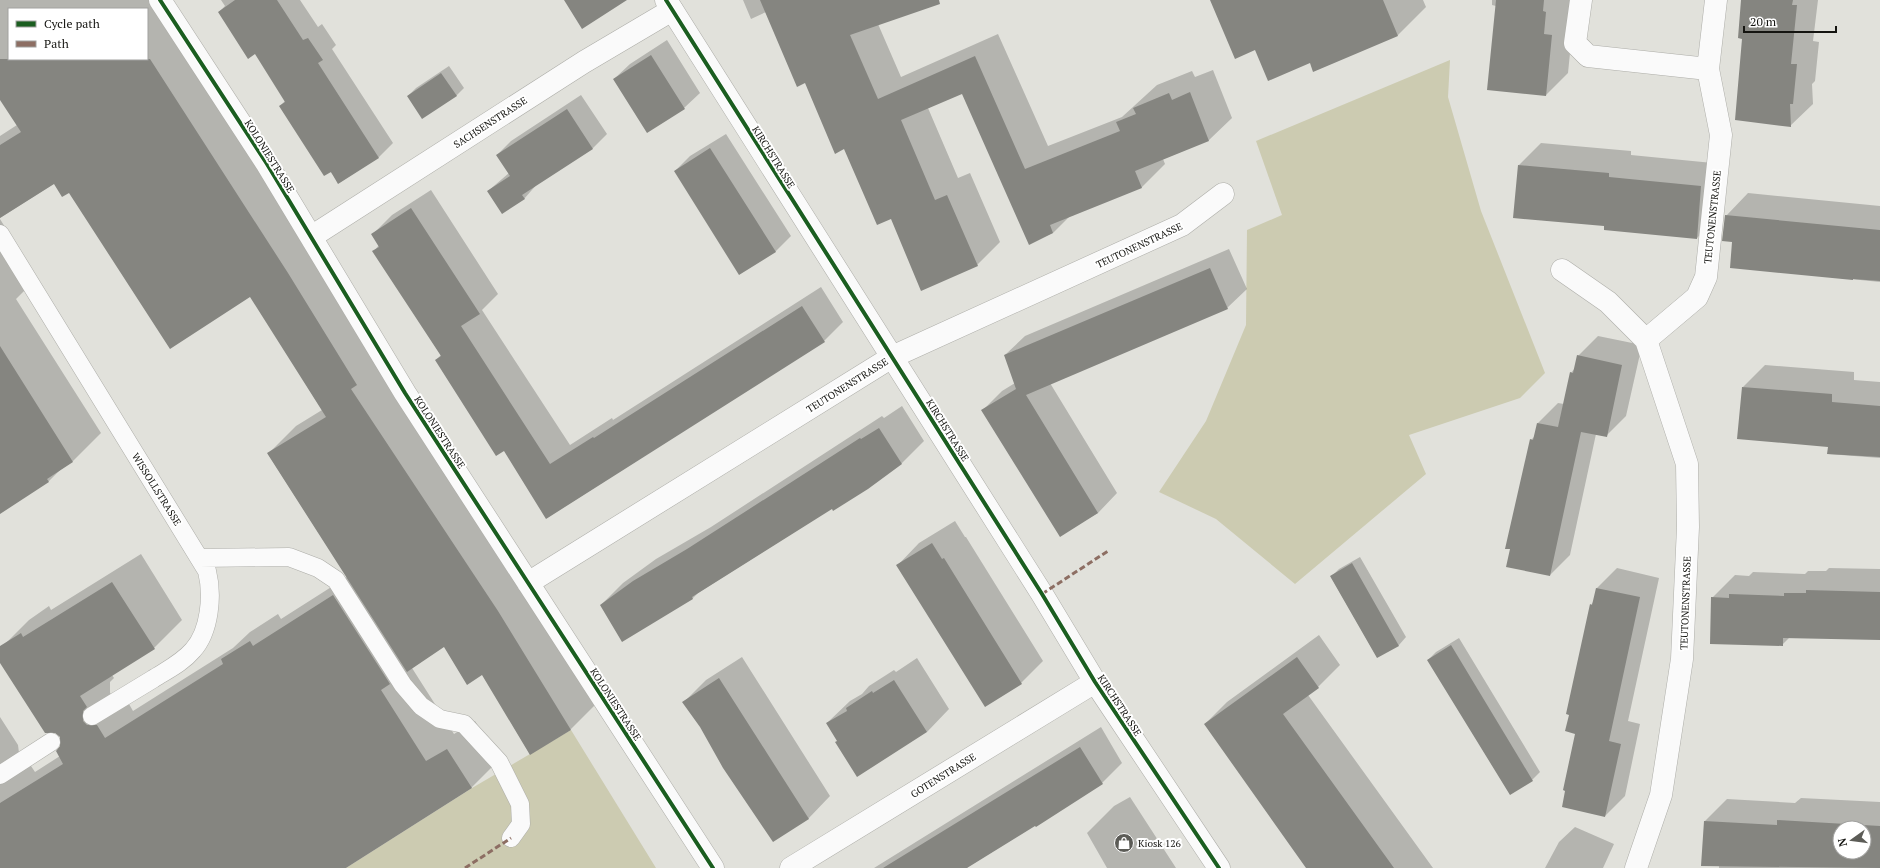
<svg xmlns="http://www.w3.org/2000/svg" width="1880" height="868" viewBox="0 0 1880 868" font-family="'PT Serif',serif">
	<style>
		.green { fill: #cccbb1 }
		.shadow { fill: #0003; fill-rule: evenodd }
		.building { fill: #858580; fill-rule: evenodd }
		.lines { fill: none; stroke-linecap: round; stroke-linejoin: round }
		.service-casing { stroke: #adada8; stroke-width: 19 }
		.minor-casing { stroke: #adada8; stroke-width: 23 }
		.tertiary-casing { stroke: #adada8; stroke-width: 23 }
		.service { stroke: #fafafa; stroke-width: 18 }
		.minor { stroke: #fafafa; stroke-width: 22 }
		.tertiary { stroke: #fafafa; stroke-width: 22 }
		.quiet { stroke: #8d6e63; stroke-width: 3; stroke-dasharray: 6 3; stroke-linecap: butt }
		.cycleway-casing { stroke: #fff; stroke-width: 6 }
		.cycleway { stroke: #1b5e20; stroke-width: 4 }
		.labels { text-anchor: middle; stroke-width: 4; stroke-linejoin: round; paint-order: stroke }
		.street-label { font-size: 10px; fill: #141410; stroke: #fff }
		.poi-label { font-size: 10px; fill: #141410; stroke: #fff; text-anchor: start }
	</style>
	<rect width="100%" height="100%" fill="#e1e1db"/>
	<!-- green -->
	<path class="green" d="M1450 60 1448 97 1481 211 1545 373 1520 398 1409 435 1426 474 1295 584 1216 519 1159 492 1206 421 1246 325 1247 230 1282 215 1256 141Z
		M571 730 656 868H346L472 788Z"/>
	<!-- shadow -->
	<path class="shadow" d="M0 0H157L599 701 571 729 530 754 482 673 444 646 412 668 454 734 475 721 499 760 471 788 344 868H0V717L18 745 19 753 25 757 35 772 60 756 62 747 61 736 0 658 1 648 29 620 49 606 51 610 141 554 182 620 154 648 112 675 114 678 110 682V693L115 698 125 697 133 711 233 648 250 632 278 614 281 619 347 577 268 454 296 426 322 410 251 296 55 183 0 218V136L17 125 0 98ZM9 9H147V59H9Z
		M221 0H300L318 27 322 24 336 45 332 49 393 143 379 157 339 183 280 106 286 100 255 53 219 12 225 6Z
		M743 0H916L878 24 901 77 998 34 1048 146 1122 117 1157 85 1192 71 1195 77 1213 70 1232 118 1209 140 1163 159 1165 164 1142 187 1070 216 1053 233 1029 243 962 92 928 108 958 178 970 173 1000 242 977 265 891 218 845 148 766 12 751 19Z
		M1211 0H1423L1426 7 1398 35 1314 71 1311 62 1256 49Z
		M1492 0H1571L1574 13 1568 73 1546 95 1496 6 1492 5Z
		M1742 0H1818L1813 41 1819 42 1815 81 1812 84 1813 104 1790 126 1743 38Z
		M667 40 700 93 684 108 614 79 630 64Z
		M449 66 464 88 456 96H408L416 88Z
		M581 95 607 134 593 148 538 183 524 199 488 191 509 173 497 155 511 141Z
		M726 134 791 236 775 252 675 171 690 156Z
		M1541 143 1631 151V155L1723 164 1720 215 1697 238 1605 229 1606 225 1519 165Z
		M431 190 498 294 482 310 570 445 612 418 613 420 821 287 843 322 824 341 547 518 504 450 436 360 441 355 374 251 379 245 372 235 392 215Z
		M1748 193 1880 206V282L1731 267 1734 241 1726 216Z
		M0 219 24 258 31 284 16 299 101 433 73 461 61 469 49 481 0 513Z
		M1229 249 1247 289 1227 308 1050 383 1117 493 1098 513 1060 535 983 410 1002 391 1015 383 1005 355 1025 336Z
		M1598 336 1642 345 1626 416 1606 436 1596 434 1570 555 1550 575 1531 440 1535 436 1538 423 1558 403 1564 404 1571 373 1575 368 1578 356Z
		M1765 365 1854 372V380L1880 382V458L1828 454 1829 446 1743 387Z
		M902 406 924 441 902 463 867 488 832 508 698 593 693 598 623 640 601 605 623 583 656 559 711 527 882 416 884 418Z
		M955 521 965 537H966L1043 661 1021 683 897 566 919 543Z
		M1360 557 1406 637 1399 645 1377 657 1331 577 1339 569Z
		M1617 568 1659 578 1628 721 1640 724 1625 796 1605 816 1577 733 1591 605 1594 601 1597 588Z
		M1829 568 1880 569V639L1790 637 1782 645 1712 598 1735 575 1749 576 1753 572 1805 574 1808 571H1826Z
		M1319 635 1340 665 1318 687 1308 695 1433 868H1308L1205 724 1227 702Z
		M1459 638 1540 772 1532 780 1510 794 1428 660 1436 652Z
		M742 657 830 796 808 819 701 727 684 702 706 680Z
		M917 658 949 709 927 732 838 740 827 723 850 701 862 694 869 686 894 670 896 672Z
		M1101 727 1122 763 1102 783 966 868H874Z
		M1130 797 1176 868H1107L1087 833 1114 806Z
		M1801 798 1880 802V868H1719V866H1702L1705 821 1727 799 1795 803ZM1840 828H1864V852H1840Z
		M1575 827 1614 844 1603 868H1545L1559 842Z"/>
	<!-- building -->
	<path class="building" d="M235 0H277L303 40 308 38 323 60 318 63 379 158 338 184 331 172 324 176 279 106 285 102 255 54 248 59 218 12Z
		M564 0H627L582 29Z
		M760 0H939L940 4 850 35 878 99 975 56 1025 169 1120 131 1116 122 1136 114 1133 108 1169 93 1172 100 1190 92 1209 141 1135 171 1142 188 1050 225 1053 233 1029 245 962 94 901 120 935 200 947 195 978 266 921 291 891 219 877 225 844 149 835 154 805 83 797 87Z
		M1210 0H1383L1398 36 1313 72 1310 63 1268 81 1255 50 1235 59Z
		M1496 0H1544L1543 11 1546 12 1544 34 1552 35 1546 96 1487 90Z
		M1741 0H1793L1792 5H1797L1791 64H1797L1793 104H1790L1791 127 1735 120 1742 39 1738 38Z
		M651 55 685 109 647 133 613 79Z
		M0 59H150L288 273 357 385 351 389 498 611 571 730 530 755 482 675 467 685 444 647 407 672 267 453 326 417 250 297 170 349 69 193 62 197 54 184 0 218V145L21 132 0 100Z
		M441 73 457 96 422 119 407 96Z
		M567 109 593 149 522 195 525 199 502 214 487 191 510 176 496 155Z
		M710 148 776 252 739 275 674 171Z
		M1518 165 1609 173V177L1701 186 1697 239 1604 230V226L1513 218Z
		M411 208 480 314 461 326 550 464 593 437 594 438 802 306 825 342 546 519 504 451 496 456 435 360 441 356 372 251 379 247 371 234Z
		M1725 215 1880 230V281L1853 279V280L1730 268 1732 242 1722 241Z
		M1210 268 1228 309 1026 395 1098 513 1060 537 981 410 1016 389 1004 355Z
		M0 346 73 462 47 479 49 482 0 514Z
		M1577 355 1622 365 1607 437 1581 432 1550 576 1506 567 1510 549H1505L1530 439 1533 440 1537 423 1558 427 1570 372 1573 373Z
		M1742 387 1832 394V402L1880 406V457L1827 454 1828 447 1737 439Z
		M879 428 902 464 868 489 833 511 832 509 692 597 693 599 622 642 600 605 633 581 687 549 860 438 861 439Z
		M932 543 942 559 944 558 1022 684 985 707 896 565Z
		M1352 563 1399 646 1377 658 1330 576Z
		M112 582 155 649 80 696 87 707 83 711V721L87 725H97L105 738 223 664 221 659 250 641 253 646 333 595 390 684 381 690 426 761 447 749 472 788 346 868H0V803L63 764 56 751 60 746V737L55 733H45L0 663V646L21 633 23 637Z
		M1596 588 1640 597 1609 741 1621 744 1605 817 1562 807 1565 791 1563 790 1575 734 1565 731 1569 715 1566 714 1590 604 1592 605Z
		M1806 590 1880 592V640L1783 638V646L1710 644 1711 597 1729 598V594L1784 596V593H1806Z
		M1451 645 1533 781 1510 795 1427 660Z
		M1297 657 1319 688 1283 714 1394 868H1306L1204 724Z
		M719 678 809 819 773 842 723 768 700 727 682 702Z
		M894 680 927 732 857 777 835 742 837 741 826 723 847 711 846 708 872 691 873 693Z
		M1080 747 1103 784 1036 827 1035 826 967 868H883Z
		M1777 820 1880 826V868L1701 866 1704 821 1777 825ZM1840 828H1864V852H1840Z"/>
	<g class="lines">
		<!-- service casing -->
		<g class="service-casing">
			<path id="service" d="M0 234 207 571C213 595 210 631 193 650 182 663 167 670 153 679 133 691 112 704 92 716
				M199 558 289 557 318 568 336 580 403 685 421 706 440 719 464 724 499 762 520 804 521 824 511 838
				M0 775 51 742"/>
		</g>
		<!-- minor casing -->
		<g class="minor-casing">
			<path id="minor" d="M160 0 267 164 405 393 713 868
				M1581 0 1575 43 1588 56 1708 69
				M311 237 584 62 672 10
				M1562 270 1608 302 1646 340
				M528 583 892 357 1182 225 1223 194
				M791 868 1095 682
				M1636 868 1661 795 1682 659 1688 527 1687 464 1646 340 1697 297 1706 277 1721 135 1708 69 1716 0"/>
		</g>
		<!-- tertiary casing -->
		<g class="tertiary-casing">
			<path id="tertiary" d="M666 0 1042 594 1095 682 1219 868"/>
		</g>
		<!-- service -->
		<use href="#service" class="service"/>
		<!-- minor -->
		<use href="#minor" class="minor"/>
		<!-- tertiary -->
		<use href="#tertiary" class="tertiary"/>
		<!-- quiet -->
		<path class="quiet" d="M1042 594 1108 551
			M465 868 511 838"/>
		<!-- cycleway casing -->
		<g class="cycleway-casing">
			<path id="cycleway" d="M160 0 267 164 405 393 713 868
				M666 0 1042 594 1095 682 1219 868"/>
		</g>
		<!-- cycleway -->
		<use href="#cycleway" class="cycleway"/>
	</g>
	<!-- icons -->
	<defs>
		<g id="shop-disc" transform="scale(1)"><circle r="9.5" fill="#5c5c57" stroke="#fff"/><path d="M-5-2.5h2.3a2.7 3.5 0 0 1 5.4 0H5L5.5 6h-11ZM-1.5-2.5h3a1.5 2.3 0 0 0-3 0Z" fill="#fff"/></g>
	</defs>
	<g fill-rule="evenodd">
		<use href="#shop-disc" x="1124" y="843"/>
	</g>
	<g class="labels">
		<!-- street labels -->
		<g class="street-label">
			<text transform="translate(490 122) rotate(-33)" y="4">SACHSENSTRASSE</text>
			<text transform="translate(270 156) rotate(58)" y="4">KOLONIESTRASSE</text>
			<text transform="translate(774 157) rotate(58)" y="4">KIRCHSTRASSE</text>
			<text transform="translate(1712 217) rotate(-84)" y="4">TEUTONENSTRASSE</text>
			<text transform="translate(1139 245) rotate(-25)" y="4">TEUTONENSTRASSE</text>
			<text transform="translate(847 385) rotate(-32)" y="4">TEUTONENSTRASSE</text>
			<text transform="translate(948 430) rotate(58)" y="4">KIRCHSTRASSE</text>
			<text transform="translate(440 432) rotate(57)" y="4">KOLONIESTRASSE</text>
			<text transform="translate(157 489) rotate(58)" y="4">WISSOLLSTRASSE</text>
			<text transform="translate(1685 603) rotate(-88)" y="4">TEUTONENSTRASSE</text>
			<text transform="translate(616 704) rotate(57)" y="4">KOLONIESTRASSE</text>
			<text transform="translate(1120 705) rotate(57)" y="4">KIRCHSTRASSE</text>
			<text transform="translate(943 775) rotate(-32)" y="4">GOTENSTRASSE</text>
		</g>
		<!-- poi labels -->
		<g class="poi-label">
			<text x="1138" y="847">Kiosk 126</text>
		</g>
	</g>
	<!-- legend -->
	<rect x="8" y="8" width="140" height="52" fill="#ffffff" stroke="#a1a19f"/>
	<rect x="16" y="21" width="20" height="6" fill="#1b5e20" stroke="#a1a19f"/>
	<text x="44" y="28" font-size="12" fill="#141410">Cycle path</text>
	<rect x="16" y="41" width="20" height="6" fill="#8d6e63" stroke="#a1a19f"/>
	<text x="44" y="48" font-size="12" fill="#141410">Path</text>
	<!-- north arrow -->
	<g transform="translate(1852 840) rotate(256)"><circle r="19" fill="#ffffff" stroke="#a1a19f"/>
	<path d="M0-3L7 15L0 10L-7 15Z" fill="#5c5c57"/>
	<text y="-6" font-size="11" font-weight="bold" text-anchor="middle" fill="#141410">N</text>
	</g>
	<!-- scale -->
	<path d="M1744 26v6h92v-6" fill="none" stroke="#141410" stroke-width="2"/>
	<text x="1750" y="26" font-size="12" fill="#141410" stroke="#ffffff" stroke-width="3" paint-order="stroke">20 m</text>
</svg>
